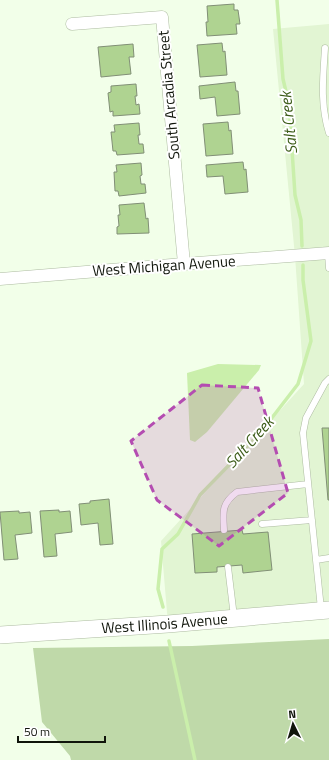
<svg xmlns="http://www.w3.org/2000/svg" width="329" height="760" viewBox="0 0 329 760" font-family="'Titillium Web',sans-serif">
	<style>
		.built { fill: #e2f5d3 }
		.green { fill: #bfd9a9 }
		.water { fill: #caefab }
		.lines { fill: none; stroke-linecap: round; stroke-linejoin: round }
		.stream { stroke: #caefab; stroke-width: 3.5 }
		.building { fill: #afd391; stroke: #818f76 }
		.lane-casing { stroke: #adbba1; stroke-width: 7 }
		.street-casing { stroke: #adbba1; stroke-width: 13 }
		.secondary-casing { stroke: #adbba1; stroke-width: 18 }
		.lane { stroke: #fff; stroke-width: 6 }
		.street { stroke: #fff; stroke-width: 12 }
		.secondary { stroke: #fff; stroke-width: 17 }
		.marked { fill: #b44db1; fill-opacity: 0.2; stroke: #b44db1; stroke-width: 3; stroke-dasharray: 8 5; stroke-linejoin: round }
		.labels { text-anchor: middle; stroke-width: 4; stroke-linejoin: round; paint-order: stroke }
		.street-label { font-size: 15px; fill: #10150b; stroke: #fff }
		.water-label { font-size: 16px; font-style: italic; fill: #3d5c19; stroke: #fff }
	</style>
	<rect width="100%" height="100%" fill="#f2ffe9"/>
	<!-- built -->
	<path class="built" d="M329 24V610L168 624 161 541 304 384 295 256 273 29Z"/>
	<!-- green -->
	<path class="green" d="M329 639V760H71L70 756 42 722 33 648 192 646Z"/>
	<!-- water -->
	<path class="water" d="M218 364 261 365 259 370 207 432 195 442 190 440 187 373Z"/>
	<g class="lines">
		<!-- stream -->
		<path class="stream" d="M277 0 283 79 289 104 295 195 301 220 302 246
			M163 607 158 589 162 549 178 534 200 495 261 432 298 384 311 341 303 280V265
			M169 641 195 760"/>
	</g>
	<!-- building -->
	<path class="building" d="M234 4V10H238L240 24H236L237 34 207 36 206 22H208L207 6Z
		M222 43 223 52 225 51 227 75 200 77 197 45Z
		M133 44 134 57H129L131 74 101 77 98 47Z
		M235 82 236 91H238L240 114 217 116 215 97 200 99 199 86Z
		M136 84 137 96H135L136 105 139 104 140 114 113 116V111L110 112 108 93 111 92V86Z
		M228 122 229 131 231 130 233 154 206 156 203 124Z
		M139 123 140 135H138L139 144H143L144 153 117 155 116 151H113L111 132H115L114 125Z
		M243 162 244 170 246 169 248 192 225 194 223 176 207 177 206 165Z
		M141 163 142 175 140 176 141 184H145L146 193 119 196 118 191H115L114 172H117L116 165Z
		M144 203 146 219 148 218 149 233 117 234V227L119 226 118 215H120L119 205Z
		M322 428H329V500H328Z
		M109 499 113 544 100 545 98 523 81 525 79 504 90 503V501Z
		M59 510V512L70 511 72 532 55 534 57 556 44 557 40 511Z
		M19 511V513L30 512 32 533 15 535 18 559 4 560 0 512Z
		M242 530 243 534 268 532 272 570 243 573 242 565 217 567V572L195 573 192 534Z"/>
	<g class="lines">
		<!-- lane casing -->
		<g class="lane-casing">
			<path id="lane" d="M325 48C323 78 320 104 329 133
				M328 253 329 268
				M262 524 312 520
				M224 530C223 512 221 504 237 492L308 484
				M316 560 329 558
				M228 567 234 617
				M321 609 303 433 306 418 325 383 329 379"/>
		</g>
		<!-- street casing -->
		<g class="street-casing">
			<path id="street" d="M72 24 162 17 184 264
				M0 279 184 264 329 253"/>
		</g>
		<!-- secondary casing -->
		<g class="secondary-casing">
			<g id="secondary">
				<path id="s1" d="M0 635 168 624 329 610"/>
			</g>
		</g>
		<!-- lane -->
		<use href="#lane" class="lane"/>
		<!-- street -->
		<use href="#street" class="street"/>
		<!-- secondary -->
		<use href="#secondary" class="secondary"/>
	</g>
	<!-- marked area -->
	<path class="marked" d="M202 385 258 388 288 493 219 546 157 500 131 441Z"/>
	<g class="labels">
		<!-- street labels -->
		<g class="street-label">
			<text transform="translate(169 95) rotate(-95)" y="5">South Arcadia Street</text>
			<text transform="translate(164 266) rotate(-4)" y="5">West Michigan Avenue</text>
			<text dy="5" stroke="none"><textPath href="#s1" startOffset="165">West Illinois Avenue</textPath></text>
		</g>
		<!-- water labels -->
		<g class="water-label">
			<text transform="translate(288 123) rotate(-96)" y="6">Salt Creek</text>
			<text transform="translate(249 442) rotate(-48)" y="6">Salt Creek</text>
		</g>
	</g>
	<!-- north arrow -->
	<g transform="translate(293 724) rotate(355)" stroke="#ffffff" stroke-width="3" paint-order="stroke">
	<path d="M0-3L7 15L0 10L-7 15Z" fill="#10150b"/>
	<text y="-6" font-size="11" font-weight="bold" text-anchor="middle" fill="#10150b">N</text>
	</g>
	<!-- scale -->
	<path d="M18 736v6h87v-6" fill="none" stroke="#10150b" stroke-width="2"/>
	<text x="24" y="736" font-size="12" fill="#10150b" stroke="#ffffff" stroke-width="3" paint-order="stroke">50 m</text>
</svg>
